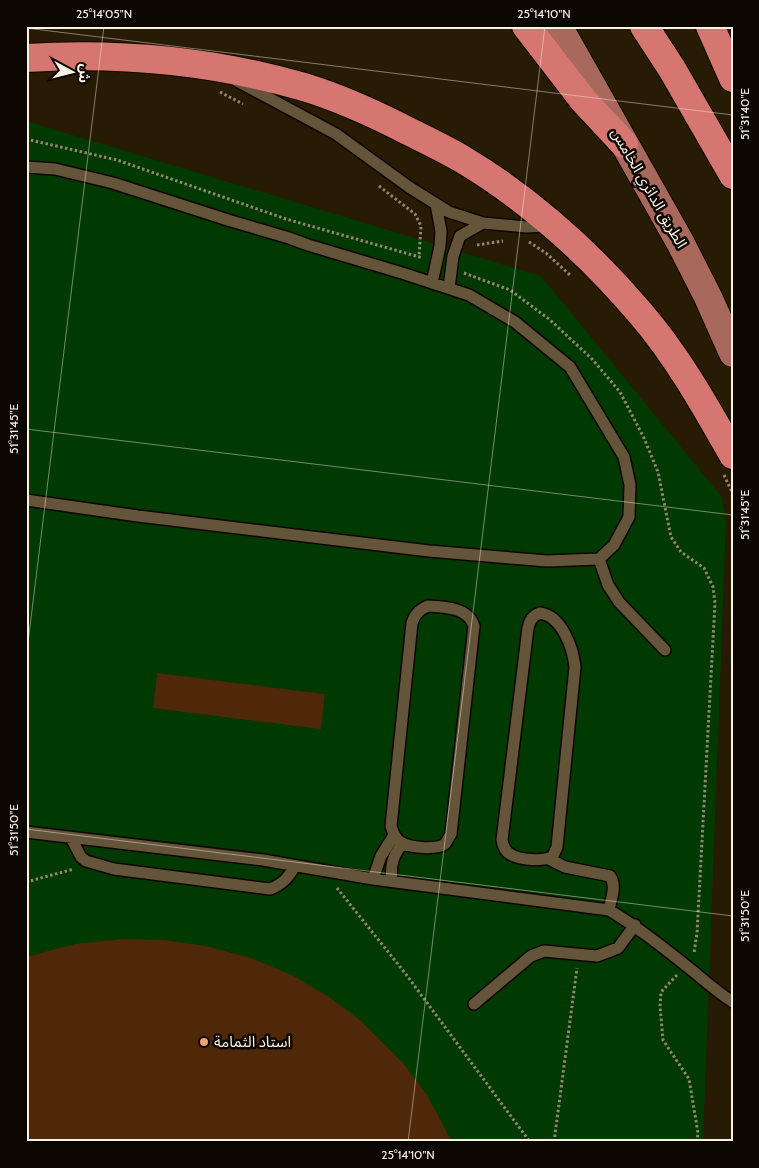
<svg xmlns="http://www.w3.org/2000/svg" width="759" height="1168" viewBox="0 0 759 1168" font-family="Cabin,'Noto Sans Arabic',sans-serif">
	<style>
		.green { fill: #003902 }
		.building { fill: #4e2808 }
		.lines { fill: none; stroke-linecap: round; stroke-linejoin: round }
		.lane-casing { stroke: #110500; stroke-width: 14 }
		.primary-casing { stroke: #110500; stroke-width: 30 }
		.highway-casing { stroke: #110500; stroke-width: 30 }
		.path { stroke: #918673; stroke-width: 3; stroke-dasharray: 2.5 2.5; stroke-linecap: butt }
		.lane { stroke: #63543a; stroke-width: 11 }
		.primary { stroke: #a8685b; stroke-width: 28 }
		.highway { stroke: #d67671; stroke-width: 28 }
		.ticks { fill: none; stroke: #fbf2e3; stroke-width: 1; stroke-opacity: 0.45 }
		.poi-dot { fill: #f0a279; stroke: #0c0701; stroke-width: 2 }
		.labels { text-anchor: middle; stroke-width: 5; stroke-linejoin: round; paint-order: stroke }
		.street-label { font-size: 15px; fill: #fbf2e3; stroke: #0c0701 }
		.poi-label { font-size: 15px; fill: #fbf2e3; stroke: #0c0701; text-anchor: start }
		.neatline { fill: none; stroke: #fbf2e3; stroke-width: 2 }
		.ticks-label { font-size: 12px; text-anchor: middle; fill: #fbf2e3 }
	</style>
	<rect width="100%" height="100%" fill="#281b03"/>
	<!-- green -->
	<path class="green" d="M26 121 541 276 722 497 726 523 703 1142H26Z"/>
	<!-- building -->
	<path class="building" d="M157 673 325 694 321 729 153 708Z
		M122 939 164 940 206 946 251 958 294 976 329 997 360 1020 403 1063 427 1095 452 1142H26V957L75 944Z"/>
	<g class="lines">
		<!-- lane casing -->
		<g class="lane-casing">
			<path id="lane" d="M237 81 336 134 409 187 449 212 483 223 526 227 548 226
				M26 167 55 169 113 183 231 221 289 238 308 245 402 273 469 295 515 322 570 367 624 457 630 485 629 517 614 545 599 559 547 561 429 551 138 516 26 500
				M432 283 440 246 441 231 436 204
				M449 288 453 256 460 236 483 223
				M599 559 608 585 619 602 665 650
				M428 606C444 607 468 607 474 626L451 834 445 844C436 850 412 848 402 843 396 840 393 833 391 826L412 623C415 614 419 610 428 606Z
				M540 613C562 616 573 648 575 667L557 847 553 856C544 862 519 860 510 854 505 851 503 846 502 840L528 628C530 620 532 616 540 613Z
				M26 832 263 860 373 879 609 910C636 926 660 945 684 964 701 977 715 991 733 1002
				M71 838 81 857 86 861 114 869 270 889C283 884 288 878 295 866
				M549 859 565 867 610 876C617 886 611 899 609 910
				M373 879 381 856 394 835
				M392 881C390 865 393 855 403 843
				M474 1004 531 956 544 951 597 956 618 948 635 925"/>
		</g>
		<!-- primary casing -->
		<g class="primary-casing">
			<path id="primary" d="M558 26 680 242 708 297 733 353"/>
		</g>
		<!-- highway casing -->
		<g class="highway-casing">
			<path id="highway" d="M526 26 583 100 624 144
				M644 26 672 69 733 175
				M710 26 733 78
				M26 58C120 52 214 61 304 87 340 98 375 114 408 131 426 140 445 149 462 159 529 199 590 254 641 314 678 357 705 406 733 455"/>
		</g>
		<!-- path -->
		<path class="path" d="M220 92 243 104
			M26 139 117 160 286 219 423 258
			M379 186 415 214 421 226 419 257
			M529 242 546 253 571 276
			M477 245 503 241
			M464 273 510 290 549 319 592 359 620 392 644 438 658 472 671 537 681 552 704 568 713 587 715 603 697 933 694 953
			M724 475 733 494
			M26 882 74 869
			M337 888 405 973 530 1142
			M677 975 661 992 660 1006 663 1040 689 1079 698 1133 697 1142
			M554 1142 577 968"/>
		<!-- lane -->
		<use href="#lane" class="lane"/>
		<!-- primary -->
		<use href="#primary" class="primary"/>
		<!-- highway -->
		<use href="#highway" class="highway"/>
	</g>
	<!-- ticks -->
	<path class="ticks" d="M26 28 733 115M26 429 733 515M26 659 104 26M26 829 733 916M408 1142 545 26"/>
	<!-- markers -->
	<circle class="poi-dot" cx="204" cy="1042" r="5"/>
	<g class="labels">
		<!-- street labels -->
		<g class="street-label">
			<text transform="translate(649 188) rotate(60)" y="5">الطريق الدائري الخامس</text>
		</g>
		<!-- poi labels -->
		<g class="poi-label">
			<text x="214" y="1047">استاد الثمامة</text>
		</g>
	</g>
	<!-- border -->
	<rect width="759" height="1168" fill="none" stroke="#0c0701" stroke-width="55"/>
	<!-- north arrow -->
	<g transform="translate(72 72) rotate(97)" stroke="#0c0701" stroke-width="4" paint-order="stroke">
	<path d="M0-4L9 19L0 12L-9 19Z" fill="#fbf2e3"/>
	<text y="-8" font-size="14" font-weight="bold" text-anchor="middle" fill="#fbf2e3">ش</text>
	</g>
	<rect x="28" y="28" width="704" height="1112" class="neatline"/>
	<g class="ticks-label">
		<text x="104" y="18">25°14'05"N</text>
		<text x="544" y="18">25°14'10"N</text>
		<text transform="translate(745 114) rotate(-90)" y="4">51°31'40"E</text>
		<text transform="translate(14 429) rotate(-90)" y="4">51°31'45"E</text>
		<text transform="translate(745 515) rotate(-90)" y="4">51°31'45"E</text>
		<text transform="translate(14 830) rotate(-90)" y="4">51°31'50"E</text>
		<text transform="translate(745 916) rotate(-90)" y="4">51°31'50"E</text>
		<text x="408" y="1159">25°14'10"N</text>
	</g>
</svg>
